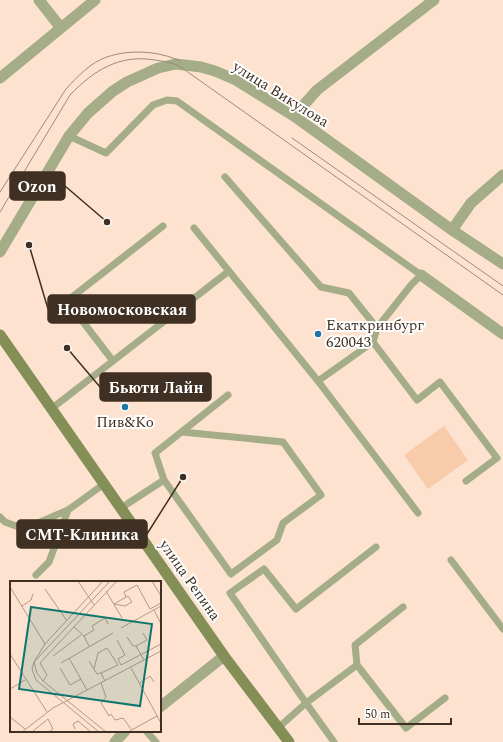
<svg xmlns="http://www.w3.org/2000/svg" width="503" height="742" viewBox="0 0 503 742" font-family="Spectral,serif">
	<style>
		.green { fill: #f8cbaa }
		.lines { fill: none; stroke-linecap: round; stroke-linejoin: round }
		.service { stroke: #a4ad87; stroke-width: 7 }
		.minor { stroke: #a4ad87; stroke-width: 11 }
		.tertiary { stroke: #a4ad87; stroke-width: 11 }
		.secondary { stroke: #838f57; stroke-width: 11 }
		.tram { stroke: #9f8a7a; stroke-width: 1 }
		.poi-dot { fill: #1f75a5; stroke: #fff; stroke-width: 1.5 }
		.labels { text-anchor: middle; stroke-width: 4; stroke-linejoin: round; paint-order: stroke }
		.street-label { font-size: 15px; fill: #403023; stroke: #fff }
		.poi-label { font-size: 15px; fill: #403023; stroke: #fff; text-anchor: start }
		.inset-road { fill: none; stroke: #b19b8a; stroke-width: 1 }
		.view { fill: #0f766e; fill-opacity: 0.15; stroke: #0f766e; stroke-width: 2 }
		.inset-edge { fill: none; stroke: #403023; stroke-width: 2 }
		.leader { fill: none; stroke: #403023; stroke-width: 1.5 }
		.callout-dot { fill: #403023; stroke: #fff; stroke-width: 1.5 }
		.callout { fill: #403023; stroke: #403023; stroke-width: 1.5 }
		.callout-label { font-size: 16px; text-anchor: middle; font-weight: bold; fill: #fff }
	</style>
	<rect width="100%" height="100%" fill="#fce2cf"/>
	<!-- green -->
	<path class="green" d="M444 426 468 460 428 489 404 455Z"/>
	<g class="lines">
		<!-- service -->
		<path class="service" d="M69 136 106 153 153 105 167 100 177 101 421 275 411 285 377 328 373 342 318 381
			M225 177 321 287 349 293 377 328
			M194 228 318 381 418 513
			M373 342 417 400 440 382 497 458 466 481
			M113 361 67 301 163 226
			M51 409 229 271
			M164 480 231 574 277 540 283 523 321 495 283 442 182 432
			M121 508 164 480 155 453 228 395
			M0 517 5 522 24 529 68 510 104 484
			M451 560 503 629
			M36 575 49 562 68 510
			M357 665 355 645 403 607
			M278 728 306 703 357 665 406 728 445 698
			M146 731 156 742
			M334 742 306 703 230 593 264 569 296 609 376 547"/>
		<!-- minor -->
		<path class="minor" d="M39 0 61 28
			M0 78 95 0
			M294 116 317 90 434 0
			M452 230 471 203 503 175
			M421 275 503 334
			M160 707 224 656
			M115 742 125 731"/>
		<!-- tertiary -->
		<path class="tertiary" d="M0 252 69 136 88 113 113 91 127 82 158 68 176 64 201 67 215 71 236 80 294 116 452 230 503 264"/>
		<!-- secondary -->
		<path class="secondary" d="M0 335 224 656 289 742"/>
		<!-- tram -->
		<path class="tram" d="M292 138 503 286
			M0 192 66 89C77 77 91 62 107 57 130 49 159 51 180 61
			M0 212 70 95C94 70 120 54 155 60 162 61 170 62 177 65 182 67 187 72 192 75L503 295"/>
	</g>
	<!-- markers -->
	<g class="poi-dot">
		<circle cx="318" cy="334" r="4"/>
		<circle cx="125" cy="407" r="4"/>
	</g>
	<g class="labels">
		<!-- street labels -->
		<g class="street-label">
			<text transform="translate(281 94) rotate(32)" y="5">улица Викулова</text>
			<text transform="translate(190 580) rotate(55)" y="5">улица Репина</text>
		</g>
		<!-- poi labels -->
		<g class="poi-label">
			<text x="326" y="330">Екаткринбург<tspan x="326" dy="17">620043</tspan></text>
			<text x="125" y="427" text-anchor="middle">Пив&amp;Ко</text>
		</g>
	</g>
	<!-- overview -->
	<g transform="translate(10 581)">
		<rect width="151" height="151" fill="#fce2cf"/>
		<path class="inset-road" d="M68 0 84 24M93 0 35 63 24 81 27 92 33 100 96 151M142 0 151 15M0 6 35 63M35 8 57 40M96 10 112 37M118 15 122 21 115 25 104 23ZM116 16 114 11 127 4 140 28 151 22M12 25 21 19 23 13M144 29 151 43M64 46 74 55 79 65M111 47 151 25M133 52 137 59 126 65 134 79M74 55 84 49 82 45 95 37 98 43M117 56 123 65H126M107 59 115 74 108 78 111 84 151 63M0 73 37 131M43 75 71 54M59 77 77 109M79 80 87 93 91 92 95 100M51 82 103 52M50 87 60 104 71 98M121 87 151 142M84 88 88 72 97 67 108 84 91 92M33 100 37 94 30 82 107 0M91 102 96 116 91 122 99 135 101 133 105 139 113 137 121 148M130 102 140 95 144 101M0 108 15 99M0 136 15 148M65 148 63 143 68 140 81 151M23 150 38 138 43 148 40 150M12 151 43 127 151 70M89 151 26 99 22 88 24 81 100 0M118 151 147 135"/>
		<path class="view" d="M21 26 142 43 130 125 9 108Z"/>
		<rect width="151" height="151" class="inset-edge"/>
	</g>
	<!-- callouts -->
	<path class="leader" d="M107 222L65 186M29 245L48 309M67 348L100 387M183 477L147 534"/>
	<g class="callout-dot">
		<circle cx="107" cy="222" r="4"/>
		<circle cx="29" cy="245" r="4"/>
		<circle cx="67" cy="348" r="4"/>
		<circle cx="183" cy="477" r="4"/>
	</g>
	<g class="callout">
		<rect x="10" y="172" width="55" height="28" rx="4"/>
		<rect x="48" y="295" width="147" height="28" rx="4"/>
		<rect x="100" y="373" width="111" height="28" rx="4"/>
		<rect x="17" y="520" width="130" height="28" rx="4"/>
	</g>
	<g class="callout-label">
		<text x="37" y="192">Ozon</text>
		<text x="122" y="315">Новомосковская</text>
		<text x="156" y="393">Бьюти Лайн</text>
		<text x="82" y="540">СМТ-Клиника</text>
	</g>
	<!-- scale -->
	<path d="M359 718v6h92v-6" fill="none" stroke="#403023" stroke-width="2"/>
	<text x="365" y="718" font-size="12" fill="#403023" stroke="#ffffff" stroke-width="3" paint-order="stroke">50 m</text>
</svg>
